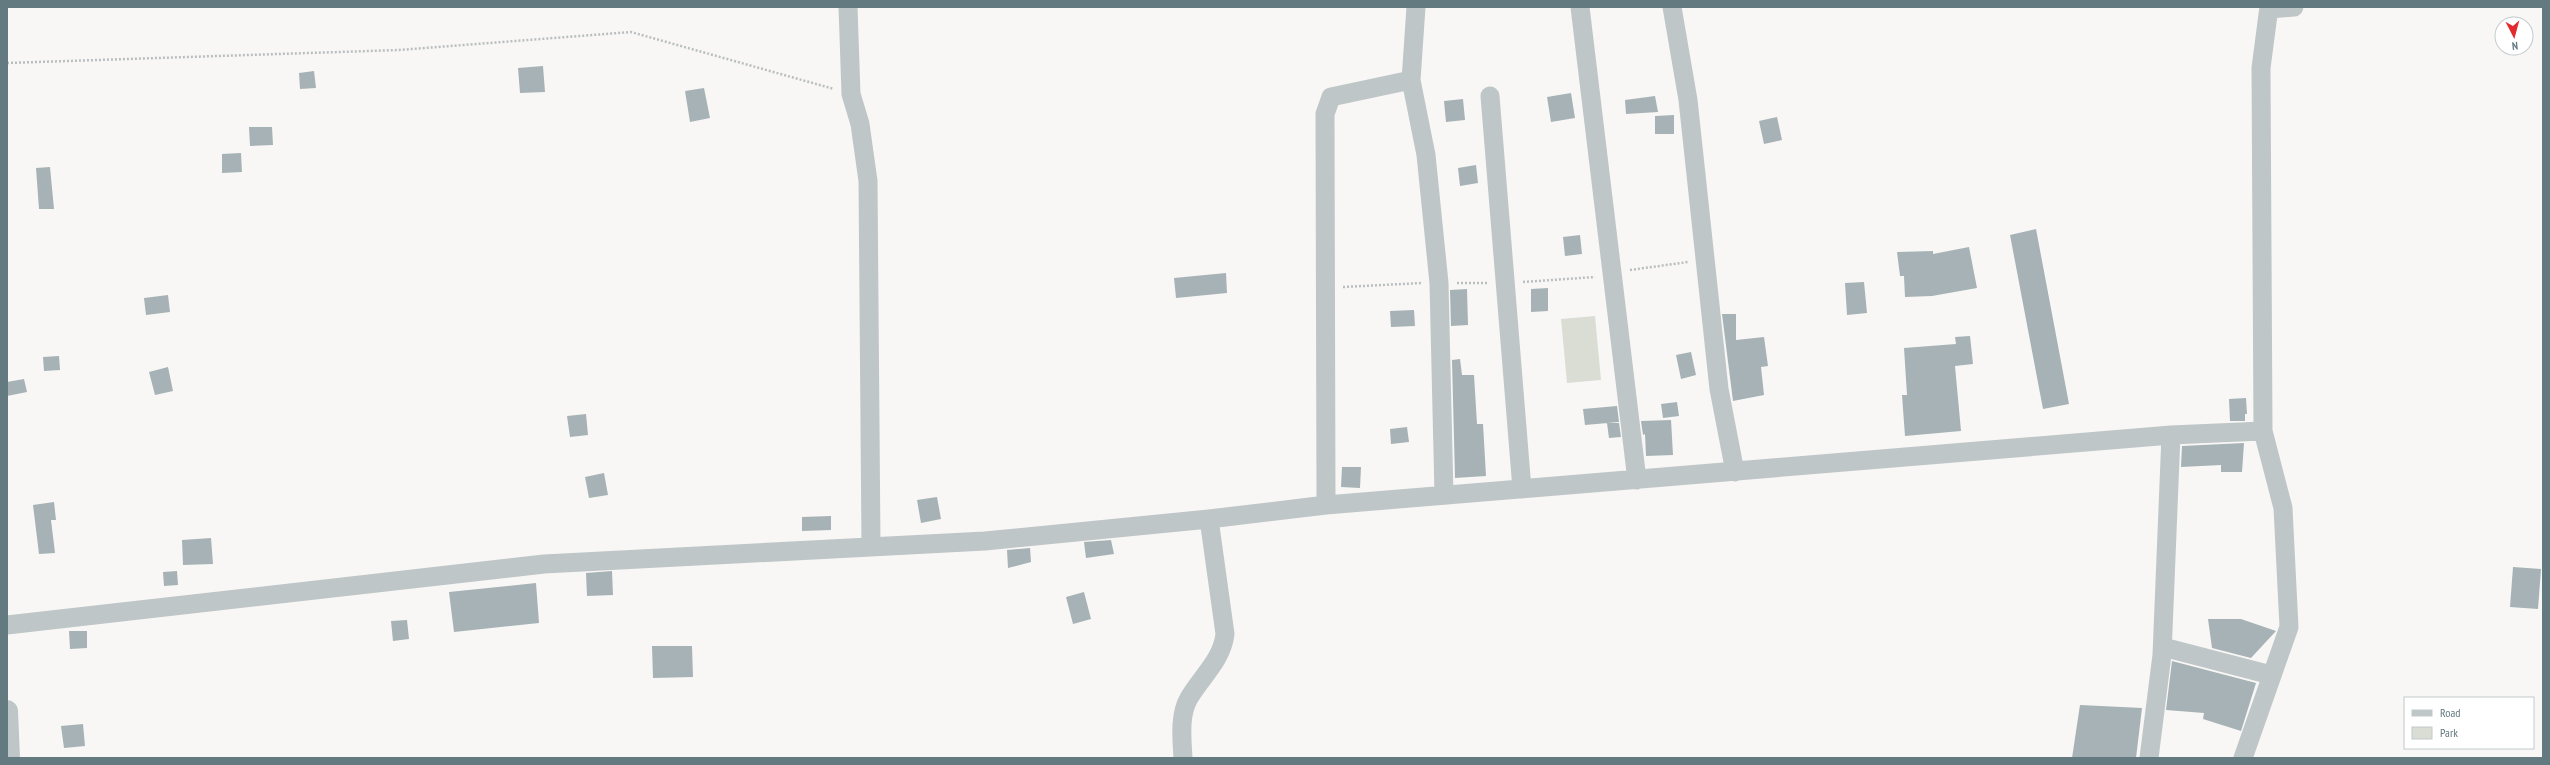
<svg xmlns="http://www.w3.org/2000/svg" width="2550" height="765" viewBox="0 0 2550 765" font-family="'PT Sans Narrow',sans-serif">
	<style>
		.green { fill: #daddd4 }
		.building { fill: #a6b2b5 }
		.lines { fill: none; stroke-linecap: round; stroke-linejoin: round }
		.path { stroke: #b9bec0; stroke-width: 2.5; stroke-dasharray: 2 2; stroke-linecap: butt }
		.minor { stroke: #bfc6c8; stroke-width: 19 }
		.tertiary { stroke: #bfc6c8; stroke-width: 22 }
	</style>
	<rect width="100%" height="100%" fill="#f8f7f5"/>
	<!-- green -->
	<path class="green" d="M1595 316 1601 380 1567 383 1561 319Z"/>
	<!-- building -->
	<path class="building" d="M543 66 545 92 520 93 518 68Z
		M314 71 316 88 300 89 299 73Z
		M704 88 710 118 690 122 685 91Z
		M1571 93 1575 118 1551 122 1547 97Z
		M1655 96 1658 112 1626 114 1625 100Z
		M1463 99 1465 120 1446 122 1444 101Z
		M1674 115V134H1655V116Z
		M1777 117 1782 140 1764 144 1759 121Z
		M249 127H272L273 145 250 146Z
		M241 153 242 172 222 173V154Z
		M1476 165 1478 183 1460 186 1458 168Z
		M50 167 54 209H39L36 168Z
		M2036 229 2069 404 2043 409 2010 235Z
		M1580 235 1582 254 1565 256 1563 237Z
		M1969 247 1977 288 1932 296 1905 297 1904 276H1900L1897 252 1933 251V254Z
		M1226 273 1227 293 1176 298 1174 278Z
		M1864 282 1867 313 1847 315 1845 283Z
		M1548 288V311L1531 312V289Z
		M1467 289 1468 325 1451 326 1450 290Z
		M168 295 170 312 146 315 144 298Z
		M1414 310 1415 326 1391 327 1390 311Z
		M1722 314H1736V340L1764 337 1768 366 1761 367 1764 395 1733 401Z
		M1970 336 1973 364 1955 366 1961 431 1905 436 1902 395H1907L1904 348 1956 344 1955 337Z
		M1691 352 1696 375 1681 379 1676 355Z
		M59 356 60 370 44 371 43 357Z
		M1460 359 1462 375H1474L1477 424H1483L1486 476 1455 478 1452 360Z
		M168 367 173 391 155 395 149 372Z
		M24 379 27 392 7 396V382Z
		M2246 398 2247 414H2245V421H2230L2229 399Z
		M1677 402 1679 416 1663 418 1661 404Z
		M1617 406 1619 422 1585 425 1583 409Z
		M586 414 588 435 570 437 567 416Z
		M1671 420 1673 455 1646 456 1645 434 1643 435 1641 421Z
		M1607 423H1619L1621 437 1609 438Z
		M1407 427 1409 442 1391 444 1390 429Z
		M2244 443 2242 472H2221V465L2181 467 2182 446Z
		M1342 467H1361L1360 488 1341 487Z
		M604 473 608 495 589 498 585 477Z
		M937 497 941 519 921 523 917 500Z
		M54 502 56 520H51L55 553 39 554 33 505Z
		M831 516V530L802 531V517Z
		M211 538 213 564 183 565 182 540Z
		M1111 540 1114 554 1086 558 1084 542Z
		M1030 548 1031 562 1008 568 1007 550Z
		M2513 567 2541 569 2538 609 2510 607Z
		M177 571 178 585 164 586 163 572Z
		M612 571 613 595 587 596 586 573Z
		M536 583 539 623 454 632 449 592Z
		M1084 592 1091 619 1073 624 1066 597Z
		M2208 619H2241L2276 631 2251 658 2212 648Z
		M407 620 409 639 393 641 391 621Z
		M69 631H87V648L70 649Z
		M652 646H692L693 677 653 678Z
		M2172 661 2256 683 2241 731 2203 719 2204 713 2166 710Z
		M2080 705 2142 708 2136 758H2072Z
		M83 724 85 746 64 748 61 726Z"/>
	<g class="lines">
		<!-- path -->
		<path class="path" d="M7 63 399 50 631 32 834 89
			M1630 270 1688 262
			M1523 282 1595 277
			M1457 283H1488
			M1343 287 1422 283"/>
		<!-- minor -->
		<path class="minor" d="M848 7 851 94 860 124 868 181 871 546
			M1580 7 1637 480
			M1672 7 1688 100 1719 389 1735 472
			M2269 9 2294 7
			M1411 80 1426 155 1439 283 1444 495
			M1490 96 1522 489
			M2263 431 2261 68 2269 7
			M1326 505 1325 114 1331 97 1411 80 1416 7
			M7 625 544 564 985 541 1209 519 1326 505 2171 435 2263 431 2283 508 2289 627 2243 758
			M2163 647 2271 675
			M1183 758C1182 739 1179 715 1189 698 1202 676 1222 660 1225 634L1209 519
			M2149 758 2162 655 2171 435"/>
		<!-- tertiary -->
		<path class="tertiary" d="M7 711 9 758"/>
	</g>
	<!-- border -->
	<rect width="2550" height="765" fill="none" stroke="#637a80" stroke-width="16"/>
	<!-- legend -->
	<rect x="2404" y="697" width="130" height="52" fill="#ffffff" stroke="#c1cacc"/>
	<rect x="2412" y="710" width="20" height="6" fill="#bfc6c8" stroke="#c1cacc"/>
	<text x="2440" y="717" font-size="12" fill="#637a80">Road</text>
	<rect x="2412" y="727" width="20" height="12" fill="#daddd4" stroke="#c1cacc"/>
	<text x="2440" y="737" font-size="12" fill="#637a80">Park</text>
	<!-- north arrow -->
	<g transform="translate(2514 36) rotate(174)"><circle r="19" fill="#ffffff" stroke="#c1cacc"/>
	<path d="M0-3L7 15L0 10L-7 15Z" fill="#e32a2e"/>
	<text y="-6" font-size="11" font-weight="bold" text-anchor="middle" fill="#637a80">N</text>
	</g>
</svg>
